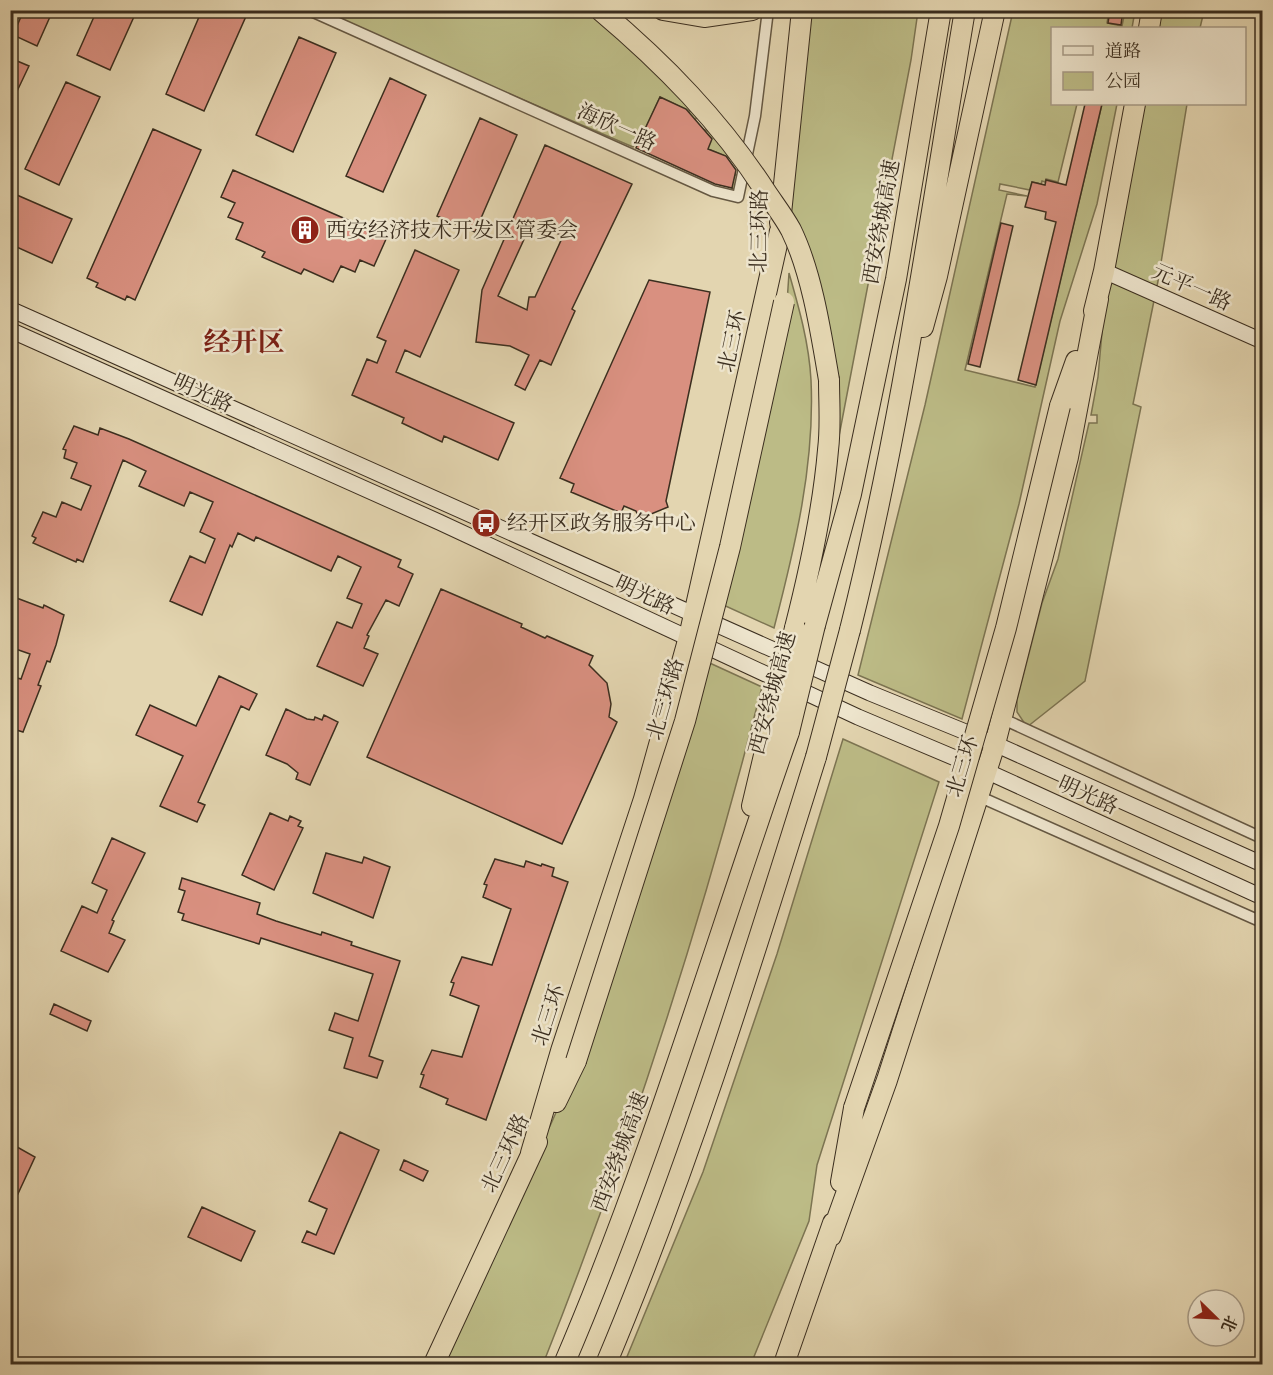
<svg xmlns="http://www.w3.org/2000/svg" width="1273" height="1375" viewBox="0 0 1273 1375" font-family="'IM FELL Great Primer','Noto Serif SC',serif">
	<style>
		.green { fill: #bcbb86; stroke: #7c7452; stroke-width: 1.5 }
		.building { fill: #d99080; stroke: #3b2e1f; stroke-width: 1.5; fill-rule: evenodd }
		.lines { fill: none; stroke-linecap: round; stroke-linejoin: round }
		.street-casing { stroke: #655843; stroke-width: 13 }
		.secondary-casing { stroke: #3b2e1f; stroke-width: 17 }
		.highway-casing { stroke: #3b2e1f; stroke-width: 22 }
		.street { stroke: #ede4cc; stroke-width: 10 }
		.secondary { stroke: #ede4cc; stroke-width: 15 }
		.highway { stroke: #e3d5b0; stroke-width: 20 }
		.highway-bridge-casing { stroke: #3b2e1f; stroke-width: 22; stroke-linecap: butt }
		.highway-bridge { stroke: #e3d5b0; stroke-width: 20 }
		.labels { text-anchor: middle; stroke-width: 5; stroke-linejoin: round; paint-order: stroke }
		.street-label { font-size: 21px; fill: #3b2e1f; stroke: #ede4cc }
		.poi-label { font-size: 21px; fill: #3b2e1f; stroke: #ede4cc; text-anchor: start }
		.district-label { font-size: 27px; font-weight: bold; fill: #7a1f14; stroke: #ede4cc }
	</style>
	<rect width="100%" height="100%" fill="#e3d5b0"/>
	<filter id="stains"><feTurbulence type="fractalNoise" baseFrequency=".00333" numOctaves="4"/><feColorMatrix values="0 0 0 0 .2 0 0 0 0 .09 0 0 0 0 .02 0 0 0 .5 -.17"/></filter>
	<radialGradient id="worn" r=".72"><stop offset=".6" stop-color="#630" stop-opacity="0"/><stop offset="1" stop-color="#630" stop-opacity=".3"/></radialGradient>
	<!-- green -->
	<path class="green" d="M331 10 598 11 698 114 693 125 715 134 742 163 689 141 684 152 740 177 736 190 668 159 690 111 660 97 638 145 635 144 633 147 328 16Z
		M810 11H918L911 60 835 457 824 322 783 203Z
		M1013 11H1109L1107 23 1122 26 1125 11H1135L1132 28H1052V104H1077L1058 182 1046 179 1045 182 1042 181 1039 192 1036 191 1038 183 1032 182 1030 190 1000 184 999 190 1027 196 1007 194 965 370 1035 387 1102 104H1117L1097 204 1060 321 1019 504 962 719 858 675 925 405Z
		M1159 11H1204L1200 28H1156Z
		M1142 104H1187L1158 281 1133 404 1141 407 1085 681 1027 727 1017 712V700L1042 603 1058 559 1089 423H1097V415H1091L1098 377 1107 277Z
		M789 273C799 308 809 343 811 380 815 464 795 547 774 628L719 603 787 303Z
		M701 659 762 687C703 918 631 1143 543 1364H441L517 1187 550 1126 570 1081Z
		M843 739 939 782 817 1165 809 1221 751 1364H624L703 1172 777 954Z"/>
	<!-- building -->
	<path class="building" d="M24 10H53L37 46 13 35Z
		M97 10H137L110 70 77 55Z
		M202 10H239L247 14 204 111 166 94Z
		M1110 10H1123L1121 25 1108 23Z
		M299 37 336 53 293 152 256 135Z
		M10 58 29 66 10 106Z
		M390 78 426 95 383 192 346 176Z
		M66 82 100 97 59 185 25 169Z
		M660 97 686 109 712 139 708 149 726 156 736 170 732 188 715 184 636 148Z
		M1085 104H1102L1036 385 1018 380 1056 222 1045 219 1046 212 1025 207 1032 182 1045 185 1046 180 1066 185Z
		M480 118 517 135 475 232 437 216Z
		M153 129 201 150 135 300 127 296 125 300 96 287 98 283 87 278Z
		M545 145 632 184 572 309 575 311 551 365 540 360 525 390 515 385 529 355 510 346 476 342 482 290ZM532 222 563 236 535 297H529L527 310 498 296Z
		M233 170 387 237 374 266 360 260 355 272 341 266 333 282 304 269 301 274 262 257 265 252 236 239 243 223 228 217 235 203 221 197Z
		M10 192 72 219 52 263 10 244Z
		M1001 223 1013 226 980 367 968 364Z
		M415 250 459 270 420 357 405 350 396 372 514 423 498 460 444 436 442 442 402 423 404 418 352 395 367 359 377 363 386 341 377 337Z
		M649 280 710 292 666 501 668 507 639 519 636 511 624 506 621 513 571 492 574 484 560 478Z
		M74 426 98 435 100 428 129 439 401 560 398 567 413 574 399 606 386 600 367 635 369 636 364 648 378 654 363 686 317 666 337 622 352 628 362 604 347 598 361 567 338 556 331 571 256 537 254 541 238 533 232 547 230 545 202 615 170 601 190 556 205 563 215 539 200 532 213 502 190 492 184 506 139 486 146 471 123 460 83 562 77 559 76 562 33 543 36 538 32 536 43 512 56 517 62 502 81 510 91 486 71 478 77 463 64 458 66 450 63 449Z
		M441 589 522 624 521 627 545 638 547 636 593 656 589 665 607 683 611 704 609 717 617 722 562 844 367 757Z
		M14 597 43 608 44 605 64 615 56 645 50 662 47 661 38 685 41 686 23 732 10 728V676L21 679 30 654 10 647 15 632 10 631V606Z
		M219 676 257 694 249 710 241 706 198 802 205 805 197 822 160 806 183 756 136 735 150 705 196 726Z
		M286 709 307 719 314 720 315 717 322 720 324 715 338 722 310 785 296 779 298 773 287 764 266 755Z
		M270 813 288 821 290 816 301 821 298 826 303 828 274 890 242 875Z
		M112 838 145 853 112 920 114 921 109 933 125 940 108 972 61 951 82 906 97 913 107 890 92 883Z
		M326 853 362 863 364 857 390 867 373 918 313 893Z
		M495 859 524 867 526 861 541 866 542 864 554 868 552 876 568 882 486 1120 446 1104 448 1099 420 1087 424 1075 421 1074 432 1050 462 1057 479 1006 450 995 454 983 451 982 462 957 492 965 511 909 483 897 487 885 484 884Z
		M182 878 260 903 257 914 276 921 321 935 322 932 352 942 351 945 400 961 369 1056 383 1061 377 1078 344 1068 353 1038 329 1030 335 1013 358 1021 373 974 261 938 259 944 182 920 184 914 178 912 185 891 179 889Z
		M54 1004 91 1021 87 1031 50 1014Z
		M340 1132 379 1150 334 1254 302 1242 307 1231 316 1235 327 1209 309 1201Z
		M10 1143 35 1157 10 1211Z
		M404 1160 428 1171 423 1181 400 1170Z
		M202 1207 255 1231 241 1261 188 1237Z"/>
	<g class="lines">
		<!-- street casing -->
		<g class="street-casing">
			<path id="street" d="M309 10 713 191 738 197 755 116 768 10
				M1001 718 1262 838
				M978 796 1262 922"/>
		</g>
		<!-- secondary casing -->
		<g class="secondary-casing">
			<path id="secondary" d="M1104 271 1262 341
				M10 309 870 693 995 744 1262 864
				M10 330 439 522 858 717 986 771 1262 897"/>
		</g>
		<!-- highway casing -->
		<g class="highway-casing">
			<path id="highway" d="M663 10 704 17 752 10
				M1149 28 1152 10
				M780 223 802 10
				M1094 311 1104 271 1135 104
				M923 327 937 276 995 10
				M1060 406 1076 361
				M815 625 851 494 896 279 941 10
				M795 628C810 569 823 510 828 450 831 427 829 403 829 380
				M850 630C901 427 930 218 965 10
				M752 806 770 730
				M556 1102 576 1061
				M531 1153 561 1051 644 799 689 637 780 231
				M841 1182 854 1108
				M831 1236 887 1080 995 744 1068 457 1098 299
				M434 1364 537 1142
				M564 1364C652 1159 715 943 789 732
				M606 1364C689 1167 752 962 816 757
				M784 1364 833 1223"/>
		</g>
		<!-- street -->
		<use href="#street" class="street"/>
		<!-- secondary -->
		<use href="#secondary" class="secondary"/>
		<!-- highway -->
		<use href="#highway" class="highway"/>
		<!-- highway-bridge casing -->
		<g class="highway-bridge-casing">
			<path id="highway-bridge" d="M600 10C664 64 720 121 766 192 774 204 784 217 791 230 812 273 821 333 829 380
				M770 730 795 628
				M789 732 815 625
				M816 757 850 630
				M576 1061 685 721 730 547 784 302
				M854 1108 949 826 1006 628 1060 406"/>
		</g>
		<!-- highway-bridge -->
		<use href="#highway-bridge" class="highway-bridge"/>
	</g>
	<!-- icons -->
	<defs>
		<g id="building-disc" transform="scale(1.5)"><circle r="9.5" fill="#8f2418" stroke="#ede4cc"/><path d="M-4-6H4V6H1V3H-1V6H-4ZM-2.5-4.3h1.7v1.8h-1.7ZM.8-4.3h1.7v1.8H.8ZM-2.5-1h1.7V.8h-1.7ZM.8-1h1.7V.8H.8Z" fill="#fff"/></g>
		<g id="bus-disc" transform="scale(1.5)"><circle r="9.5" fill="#8f2418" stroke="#ede4cc"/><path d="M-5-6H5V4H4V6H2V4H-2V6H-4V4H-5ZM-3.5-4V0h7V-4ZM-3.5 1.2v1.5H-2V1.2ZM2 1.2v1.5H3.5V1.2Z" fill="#fff"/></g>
	</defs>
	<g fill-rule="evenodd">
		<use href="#building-disc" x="305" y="230"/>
		<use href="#bus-disc" x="486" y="523"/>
	</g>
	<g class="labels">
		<!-- street labels -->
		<g class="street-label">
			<text transform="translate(617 127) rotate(24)" y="7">海欣一路</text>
			<text transform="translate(881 222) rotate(-80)" y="7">西安绕城高速</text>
			<text transform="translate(759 231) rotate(-89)" y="7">北三环路</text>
			<text transform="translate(1192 287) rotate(24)" y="7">元平一路</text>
			<text transform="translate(732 341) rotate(-78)" y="7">北三环</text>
			<text transform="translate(203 393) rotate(24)" y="7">明光路</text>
			<text transform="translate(645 595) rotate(25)" y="7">明光路</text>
			<text transform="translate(772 693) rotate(-75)" y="7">西安绕城高速</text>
			<text transform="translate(665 699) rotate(-74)" y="7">北三环路</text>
			<text transform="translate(962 766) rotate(-73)" y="7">北三环</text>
			<text transform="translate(1088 795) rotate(24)" y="7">明光路</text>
			<text transform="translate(548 1015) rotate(-72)" y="7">北三环</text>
			<text transform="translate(620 1152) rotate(-70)" y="7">西安绕城高速</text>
			<text transform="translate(505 1153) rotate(-65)" y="7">北三环路</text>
		</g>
		<!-- poi labels -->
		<g class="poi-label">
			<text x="326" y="237">西安经济技术开发区管委会</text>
			<text x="507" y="530">经开区政务服务中心</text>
		</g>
		<!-- district labels -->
		<g class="district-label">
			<text x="244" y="351">经开区</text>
		</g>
	</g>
	<!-- margin -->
	<rect width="1273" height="1375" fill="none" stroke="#e3d5b0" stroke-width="36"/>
	<rect x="12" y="12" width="1249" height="1351" fill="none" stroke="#3b2e1f" stroke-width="3"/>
	<rect x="18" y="18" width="1237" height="1339" fill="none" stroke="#3b2e1f" stroke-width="1.5"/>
	<!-- legend -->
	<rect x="1051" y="27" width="195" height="78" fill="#ede4cc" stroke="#a69b87" stroke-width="1.5"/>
	<rect x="1063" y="46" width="30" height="9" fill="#ede4cc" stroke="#a69b87" stroke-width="1.5"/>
	<text x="1105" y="57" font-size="18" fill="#3b2e1f">道路</text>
	<rect x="1063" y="72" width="30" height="18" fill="#bcbb86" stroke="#a69b87" stroke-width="1.5"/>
	<text x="1105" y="87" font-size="18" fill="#3b2e1f">公园</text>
	<!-- north arrow -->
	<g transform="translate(1216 1318) rotate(114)"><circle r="28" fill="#ede4cc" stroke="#a69b87" stroke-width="1.5"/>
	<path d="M0-4.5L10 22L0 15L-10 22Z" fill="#8f2418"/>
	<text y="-9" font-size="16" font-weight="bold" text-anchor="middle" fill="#3b2e1f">北</text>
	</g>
	<rect width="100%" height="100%" filter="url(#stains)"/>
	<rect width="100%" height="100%" fill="url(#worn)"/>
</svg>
